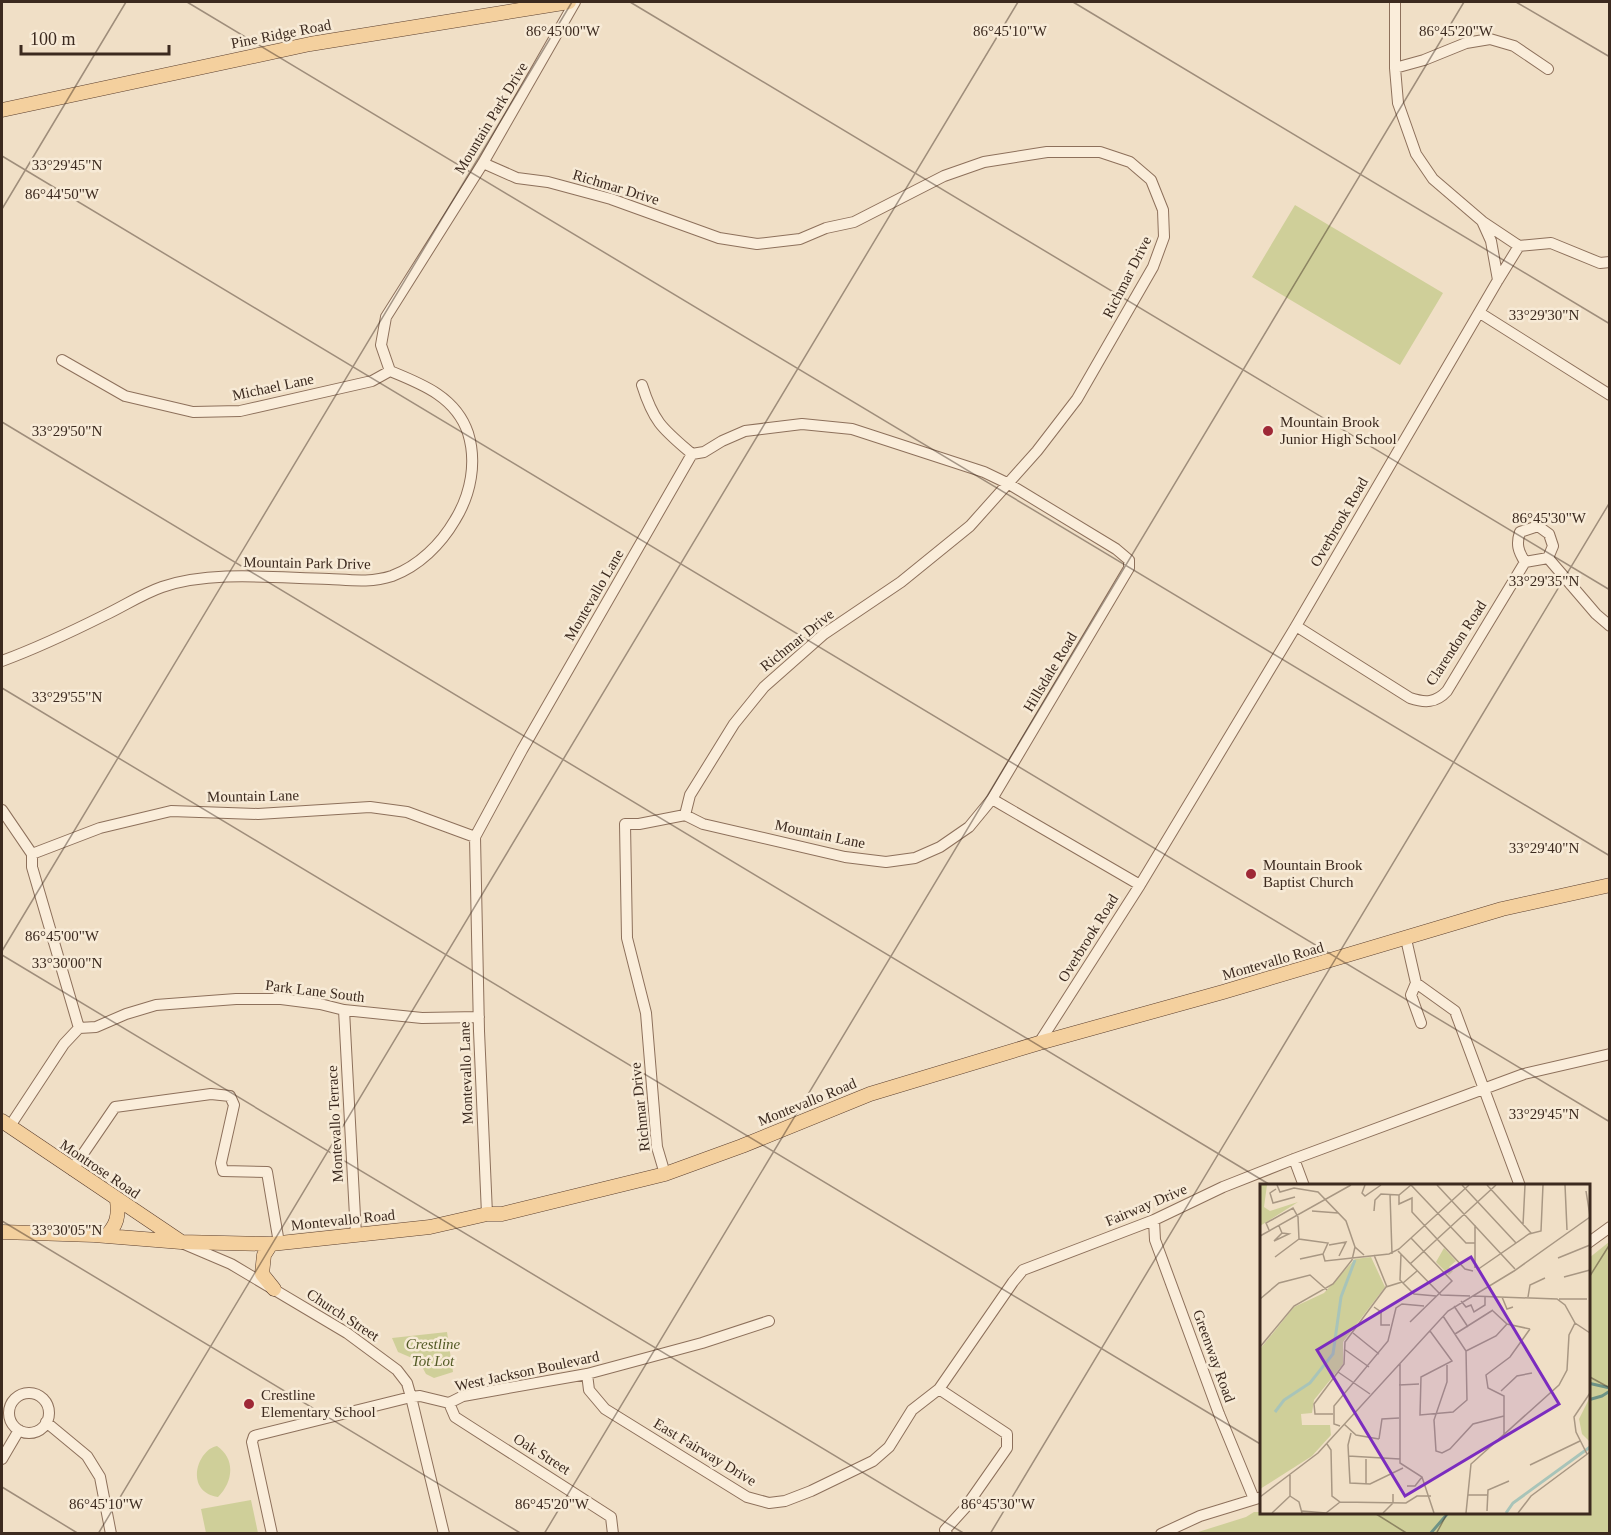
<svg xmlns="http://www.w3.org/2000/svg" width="1611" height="1535" viewBox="0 0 1611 1535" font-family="Georgia,serif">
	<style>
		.green { fill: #cfcf99 }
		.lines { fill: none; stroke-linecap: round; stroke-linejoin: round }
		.stream { stroke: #6e9386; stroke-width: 3 }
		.minor-casing { stroke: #8d705b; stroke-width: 12 }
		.major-casing { stroke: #5b3f2f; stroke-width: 15 }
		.minor { stroke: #faedda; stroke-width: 10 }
		.major { stroke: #f4d09e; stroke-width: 14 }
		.ticks { fill: none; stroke: #3c2a1f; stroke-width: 1.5; stroke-opacity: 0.45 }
		.poi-dot { fill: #9e2836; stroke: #f7ead6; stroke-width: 2 }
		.labels { text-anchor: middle; stroke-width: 5; stroke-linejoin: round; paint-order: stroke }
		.street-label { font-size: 15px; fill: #3c2a1f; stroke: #f7ead6 }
		.poi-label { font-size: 15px; fill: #3c2a1f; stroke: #f7ead6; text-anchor: start }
		.park-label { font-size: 15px; font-style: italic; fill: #525a25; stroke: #f7ead6 }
		.inset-river { fill: none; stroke: #a8c4b9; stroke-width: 3 }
		.inset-road { fill: none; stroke: #a89783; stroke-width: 1.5 }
		.view { fill: #7b2cbf; fill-opacity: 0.15; stroke: #7b2cbf; stroke-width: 3 }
		.inset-edge { fill: none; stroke: #3c2a1f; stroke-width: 3 }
		.ticks-label { font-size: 15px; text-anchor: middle; fill: #3c2a1f; stroke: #f7ead6; stroke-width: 5; stroke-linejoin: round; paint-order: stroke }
	</style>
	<rect width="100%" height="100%" fill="#f0dfc6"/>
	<!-- green -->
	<path class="green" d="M1295 205 1443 293 1400 365 1252 277Z
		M1609 1242V1533H1195L1246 1517 1254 1512H1588L1589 1258Z
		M447 1332 453 1372 434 1378 426 1374 419 1361 398 1352 392 1338Z
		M217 1446C236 1459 233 1482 218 1497 183 1491 198 1449 217 1446Z
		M251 1500 258 1533H206L201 1509Z"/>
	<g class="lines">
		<!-- stream -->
		<path class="stream" d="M1588 1383 1610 1388
			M1588 1400 1602 1396 1610 1391
			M1430 1534 1449 1512"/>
		<!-- minor casing -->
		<g class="minor-casing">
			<path id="minor" d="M1395 68 1424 60 1466 43 1490 39 1514 46 1548 69
				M483 163 517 178 548 182 611 199 719 238 757 244 800 239 826 228 854 222 944 176 984 162 1047 152H1100L1130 162 1151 180 1163 210 1164 237 1153 267 1077 399 1037 451 970 526 901 582 824 634 764 687 734 724 690 795 685 815
				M1483 222 1519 246 1551 243 1600 263 1610 262
				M1498 280 1519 246
				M1480 313 1610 395
				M62 360 125 396 193 412 240 411 372 381 390 371
				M642 385C654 423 663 429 692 454
				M1548 558 1596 614 1610 626
				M1525 562C1518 551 1516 544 1520 532L1538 526 1549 534 1553 546 1548 558
				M1296 626 1410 698C1425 703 1436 703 1447 691L1525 562 1548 558
				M2 661C37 648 71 632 105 615 124 606 142 594 162 587 212 570 276 578 329 579 350 580 371 583 392 576 419 566 441 544 455 520 471 494 477 462 468 433 456 397 422 384 390 371L381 345 386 317 483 163 575 2
				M992 799 1140 885
				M2 810 32 854V867L79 1028
				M32 854 100 828 171 811 258 814 370 807 407 812 475 837
				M1406 939 1416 983 1455 1011 1520 1186
				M1416 983 1411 995 1421 1023
				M344 1010 356 1235
				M79 1028 96 1027 126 1014 156 1005 236 999H281L320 1004 344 1010 422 1018 479 1017
				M1039 1043 1140 885 1296 626 1498 280 1491 241 1482 221 1433 179 1416 154 1398 103 1395 68V2
				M10 1126 64 1044 79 1028
				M1294 1159 1304 1186
				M72 1170 115 1107 211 1094 230 1096 234 1105 221 1163 223 1171 267 1172 279 1243
				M487 1214 479 1031 475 837 522 750 692 454 704 452 722 441 745 431 802 424 852 429 984 472 1009 484 1116 549 1129 560V568L992 799 969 827 940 847 915 858 886 862 845 857 703 824 685 815 639 824H625L627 938 646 1013 657 1147 665 1174
				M1154 1220 1155 1240 1219 1414 1254 1499
				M1588 1243 1610 1227
				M184 1244 231 1264 347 1333 397 1370 407 1383 411 1397 444 1534
				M587 1374 589 1390 605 1409 747 1497 769 1503 785 1501 811 1491 873 1461 889 1447 912 1410 939 1389 1013 1282 1023 1270 1154 1220 1223 1187 1294 1159 1524 1074 1610 1054
				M939 1389 1007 1434V1448L965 1508 945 1530 947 1534
				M9 1413a20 20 0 1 1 40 0a20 20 0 1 1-40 0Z
				M449 1403 455 1417 611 1517 613 1534
				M46 1422 87 1456 100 1477 111 1534
				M2 1459 19 1430
				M272 1534 252 1442 254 1436 411 1397 420 1396 449 1403 463 1396 587 1374 702 1343 769 1321
				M1161 1534 1200 1516 1262 1497"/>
		</g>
		<!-- major casing -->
		<g class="major-casing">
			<path id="major" d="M2 110 310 44 569 2
				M2 1121 180 1241
				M2 1232 94 1235 181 1242 271 1244 430 1227 487 1214H502L665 1174 742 1146 870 1094 1039 1043 1223 992 1502 909 1610 885
				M106 1236C117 1225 119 1216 117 1200
				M271 1244 264 1255 262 1274 274 1289"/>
		</g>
		<!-- minor -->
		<use href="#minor" class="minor"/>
		<!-- major -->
		<use href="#major" class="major"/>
	</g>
	<!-- ticks -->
	<path class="ticks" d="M187 2 1610 856M630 2 1610 590M1073 2 1610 324M1516 2 1610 57M2 156 1610 1122M2 209 126 2M2 422 1272 1186M2 688 1262 1445M2 951 572 2M2 955 965 1534M2 1221 522 1534M1588 1279 1610 1244M1588 1376 1610 1388M2 1487 79 1534M1373 1512 1408 1534M98 1534 1018 2M544 1534 1464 2M990 1534 1610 502M1436 1534 1448 1512"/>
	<!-- markers -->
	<g class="poi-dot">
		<circle cx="1268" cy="431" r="6"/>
		<circle cx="1251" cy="874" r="6"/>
		<circle cx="249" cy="1404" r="6"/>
	</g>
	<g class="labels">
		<!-- street labels -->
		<g class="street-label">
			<text transform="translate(281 34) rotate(-11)" y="5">Pine Ridge Road</text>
			<text transform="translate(491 118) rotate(-59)" y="5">Mountain Park Drive</text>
			<text transform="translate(616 187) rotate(17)" y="5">Richmar Drive</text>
			<text transform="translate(1127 277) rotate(-63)" y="5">Richmar Drive</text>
			<text transform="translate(273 387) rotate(-12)" y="5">Michael Lane</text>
			<text transform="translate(1339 522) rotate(-60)" y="5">Overbrook Road</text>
			<text transform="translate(307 563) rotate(1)" y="5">Mountain Park Drive</text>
			<text transform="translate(594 595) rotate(-60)" y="5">Montevallo Lane</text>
			<text transform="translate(797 640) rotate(-39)" y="5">Richmar Drive</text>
			<text transform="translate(1456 643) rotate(-57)" y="5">Clarendon Road</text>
			<text transform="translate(1050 672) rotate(-59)" y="5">Hillsdale Road</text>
			<text transform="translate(253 796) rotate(-1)" y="5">Mountain Lane</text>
			<text transform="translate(820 834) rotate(12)" y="5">Mountain Lane</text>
			<text transform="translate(1088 938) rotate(-58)" y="5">Overbrook Road</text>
			<text transform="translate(1273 961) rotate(-16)" y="5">Montevallo Road</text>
			<text transform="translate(315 991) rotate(7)" y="5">Park Lane South</text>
			<text transform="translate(466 1073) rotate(-92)" y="5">Montevallo Lane</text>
			<text transform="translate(807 1102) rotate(-22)" y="5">Montevallo Road</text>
			<text transform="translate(640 1107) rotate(-96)" y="5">Richmar Drive</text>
			<text transform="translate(335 1124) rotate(-93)" y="5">Montevallo Terrace</text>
			<text transform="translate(100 1169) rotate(34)" y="5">Montrose Road</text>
			<text transform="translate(1146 1205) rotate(-23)" y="5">Fairway Drive</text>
			<text transform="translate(343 1220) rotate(-6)" y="5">Montevallo Road</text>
			<text transform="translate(343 1315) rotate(33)" y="5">Church Street</text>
			<text transform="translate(1214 1356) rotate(70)" y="5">Greenway Road</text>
			<text transform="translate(527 1371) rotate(-12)" y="5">West Jackson Boulevard</text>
			<text transform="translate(705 1452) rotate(31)" y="5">East Fairway Drive</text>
			<text transform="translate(542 1454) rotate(32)" y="5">Oak Street</text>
		</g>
		<!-- poi labels -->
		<g class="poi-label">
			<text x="1280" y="427">Mountain Brook<tspan x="1280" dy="17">Junior High School</tspan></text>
			<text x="1263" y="870">Mountain Brook<tspan x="1263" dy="17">Baptist Church</tspan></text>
			<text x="261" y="1400">Crestline<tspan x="261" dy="17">Elementary School</tspan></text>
		</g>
		<!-- park labels -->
		<g class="park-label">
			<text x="433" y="1349">Crestline<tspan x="433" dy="17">Tot Lot</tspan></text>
		</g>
	</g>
	<!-- overview -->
	<g transform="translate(1260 1184)">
		<rect width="330" height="330" fill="#f0dfc6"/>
		<path d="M0 1H7L4 23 10 27 38 18 0 42ZM184 64 196 77 189 83 193 87 189 91 176 78ZM111 73 125 103 83 158V180L54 216 52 229 41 230 42 241H70L71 251 52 272 0 305V165L34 123 64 109 95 75ZM330 213V258L322 250 319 235Z" fill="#cfcf99"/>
		<path class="inset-river" d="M15 228 24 216 50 199 73 170 81 113 95 76M246 329 253 319 330 263"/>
		<path class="inset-road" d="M17 1 20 8 34 4 58 8 86 37 95 63 104 71M105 1 102 9 105 12 121 1M151 1 206 59H215M177 1 255 85M202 1 256 59M227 1 271 49M305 1 307 46M16 5 10 9 13 19 35 13M326 7 330 32M130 10 132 70M139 11V20L152 14V28L205 85 213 87M52 27 78 29M114 27 115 16 121 10 139 11 151 1M215 41V84M263 41 265 1M19 42 22 49 14 57 29 50 22 49M9 46 6 39 33 24 38 33 39 55 68 59 63 70 65 77 129 70 139 65 209 1M0 52 91 1M69 61 86 58 79 72M138 67 181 111 210 112M141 70 140 96 154 110 176 112M114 71 127 103M15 73 39 55M298 74 330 61M40 75 63 70M150 80 236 1M217 86 269 50 281 47 283 1M304 93 330 86M143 99 157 87M213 112 297 115 305 121 315 139 330 149M242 113 247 125 253 123M268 113 270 101 285 94M0 115 19 99 50 91 67 106M299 115H327M201 117 206 123 211 121 214 128 225 121V112M194 122 208 143M114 123 121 128V141H130M233 127 247 140 270 145M150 138 192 97 151 54M170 147 192 177 161 193 160 231 193 228 207 216 206 167 183 132M93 149 119 170M195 150 233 126M0 163 34 122 73 100 92 76 95 63M84 165 109 183M206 167 236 152 247 140M140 180V279L162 293 174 329M187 181V198L174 236 176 267 182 269 190 265 213 240 244 232M78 188 110 210M139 201 159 200M241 207 257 192 272 189M73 230H55L54 220 84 180 85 158 126 103 142 98M84 240 96 251 119 255M80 242 74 240V222L128 157 136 124 142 120 164 122M91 249 88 261 90 299 110 300 143 284M244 250V212L228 204 226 191 250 173 270 145M119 255 122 235 139 234M67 260 71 266 72 312 80 318 146 319 157 312H171M327 270 316 248 314 233 330 209M88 272 140 275M270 281 320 257M106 300V275M147 302H155L162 293M208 311H227M30 312V290M30 312 39 318 42 329M0 313 58 269 188 127 254 87 330 33M42 327 66 329 80 318M227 327 228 306 249 297M12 329 30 312M123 329 133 319V310M206 329 211 280 299 201 307 186 309 151 315 139M258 329 271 312 330 268"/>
		<path class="view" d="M211 73 299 220 145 312 57 166Z"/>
		<rect width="330" height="330" class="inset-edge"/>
	</g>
	<g class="ticks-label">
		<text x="563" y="36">86°45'00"W</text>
		<text x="1010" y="36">86°45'10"W</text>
		<text x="1456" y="36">86°45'20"W</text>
		<text x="67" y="170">33°29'45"N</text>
		<text x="62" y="199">86°44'50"W</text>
		<text x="1544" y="320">33°29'30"N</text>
		<text x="67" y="436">33°29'50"N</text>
		<text x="1549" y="523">86°45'30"W</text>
		<text x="1544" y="586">33°29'35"N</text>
		<text x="67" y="702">33°29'55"N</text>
		<text x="1544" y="853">33°29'40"N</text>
		<text x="62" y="941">86°45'00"W</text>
		<text x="67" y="968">33°30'00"N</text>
		<text x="1544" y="1119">33°29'45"N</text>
		<text x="67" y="1235">33°30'05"N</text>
		<text x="106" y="1509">86°45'10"W</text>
		<text x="552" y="1509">86°45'20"W</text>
		<text x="998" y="1509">86°45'30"W</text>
	</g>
	<!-- border -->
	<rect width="1611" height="1535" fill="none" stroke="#3c2a1f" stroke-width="6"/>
	<!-- scale -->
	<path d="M21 45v9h148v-9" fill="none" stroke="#3c2a1f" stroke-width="3"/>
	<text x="30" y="45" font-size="18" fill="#3c2a1f" stroke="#f7ead6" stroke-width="4.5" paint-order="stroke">100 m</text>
</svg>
